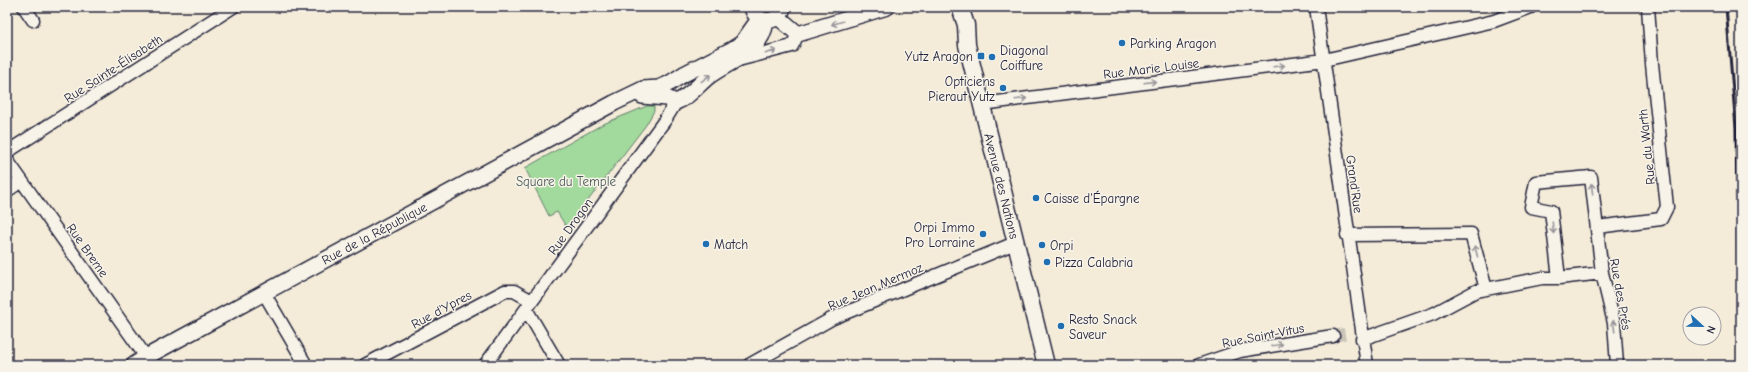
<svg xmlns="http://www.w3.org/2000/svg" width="1748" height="372" viewBox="0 0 1748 372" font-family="'Comic Neue',sans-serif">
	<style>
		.green { fill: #a2d99c; stroke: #627e6c }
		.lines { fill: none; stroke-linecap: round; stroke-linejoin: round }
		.minor-tunnel { stroke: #cac4b9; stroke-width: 12; stroke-dasharray: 12 6; stroke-linecap: butt }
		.minor-casing { stroke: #22223b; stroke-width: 15 }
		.tertiary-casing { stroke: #22223b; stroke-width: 18 }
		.secondary-casing { stroke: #22223b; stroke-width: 19 }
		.minor { stroke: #f7f3e8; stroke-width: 12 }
		.tertiary { stroke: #f7f3e8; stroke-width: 15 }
		.secondary { stroke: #f7f3e8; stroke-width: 16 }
		.rail { stroke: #22223b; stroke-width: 3 }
		.oneway { stroke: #97959a }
		.poi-dot { fill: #1f6fb2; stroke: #f7f3e8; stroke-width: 1.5 }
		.labels { text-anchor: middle; stroke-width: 3; stroke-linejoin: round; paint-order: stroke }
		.poi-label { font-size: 13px; fill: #22223b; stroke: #f7f3e8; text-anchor: start }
		.street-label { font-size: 13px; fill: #22223b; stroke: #f7f3e8 }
		.park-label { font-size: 13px; fill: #485958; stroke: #f7f3e8 }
	</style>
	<rect width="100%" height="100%" fill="#f4ecd9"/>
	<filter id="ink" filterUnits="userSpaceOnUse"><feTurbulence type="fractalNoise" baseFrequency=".025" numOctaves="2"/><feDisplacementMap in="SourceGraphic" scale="8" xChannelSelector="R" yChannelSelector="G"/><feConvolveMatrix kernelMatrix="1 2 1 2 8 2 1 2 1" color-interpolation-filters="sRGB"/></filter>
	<g filter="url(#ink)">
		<!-- green -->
		<path class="green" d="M647 106H654V111L646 125 567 228 557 212 549 216 525 168 603 124Z"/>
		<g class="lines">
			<!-- minor-tunnel -->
			<path class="minor-tunnel" d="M1333 336 1350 333"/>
			<!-- minor casing -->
			<g class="minor-casing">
				<path id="minor" d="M24 7 33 20
					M1316 7 1367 365
					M738 60 792 46 798 34
					M982 104 1324 60 1494 21 1531 7
					M7 152 233 7
					M7 160 146 357
					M7 191 21 181
					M1597 227 1661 219 1667 207 1652 64 1648 7
					M1347 235 1471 234 1486 289
					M1559 278 1551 211 1531 207 1536 182 1591 177 1602 273 1614 323 1617 365
					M264 293 306 365
					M526 309 559 365
					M1362 339 1433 314 1476 291 1542 278H1559L1602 273
					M365 365 505 291H514L532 301
					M485 365 665 120 676 102
					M749 365 833 318 1015 243
					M1199 365 1240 351 1333 336"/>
			</g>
			<!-- tertiary casing -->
			<g class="tertiary-casing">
				<path id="tertiary" d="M752 7C756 25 779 25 783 7
					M778 17 798 34 887 7
					M642 96 667 98 676 102C688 98 698 85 708 77 730 60 762 54 766 21
					M134 365 146 357 614 103 643 89 659 88 670 83 684 74 731 50 742 43 759 19"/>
			</g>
			<!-- secondary casing -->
			<g class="secondary-casing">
				<path id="secondary" d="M960 7 966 25 967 45 1046 365"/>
			</g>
			<!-- minor -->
			<use href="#minor" class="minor"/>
			<!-- tertiary -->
			<use href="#tertiary" class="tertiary"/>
			<!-- secondary -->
			<use href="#secondary" class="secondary"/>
			<!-- rail -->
			<path class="rail" d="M1726 7 1736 128 1740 365
				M1738 59 1741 106"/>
		</g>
		<!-- one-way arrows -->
		<defs><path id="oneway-shaft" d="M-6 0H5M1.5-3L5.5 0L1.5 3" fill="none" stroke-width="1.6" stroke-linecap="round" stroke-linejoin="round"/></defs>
		<g class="oneway">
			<use href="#oneway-shaft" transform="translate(837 23) rotate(163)"/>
			<use href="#oneway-shaft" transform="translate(771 52) rotate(-16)"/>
			<use href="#oneway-shaft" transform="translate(1279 66) rotate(-7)"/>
			<use href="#oneway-shaft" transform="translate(706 78) rotate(-37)"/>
			<use href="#oneway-shaft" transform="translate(1150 82) rotate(-7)"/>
			<use href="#oneway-shaft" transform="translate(1021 99) rotate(-7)"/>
			<use href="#oneway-shaft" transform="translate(1592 189) rotate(-97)"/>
			<use href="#oneway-shaft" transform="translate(1553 228) rotate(83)"/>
			<use href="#oneway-shaft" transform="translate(1476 251) rotate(-105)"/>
			<use href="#oneway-shaft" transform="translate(1614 326) rotate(-97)"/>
			<use href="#oneway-shaft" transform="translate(1277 345) rotate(-9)"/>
		</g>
	</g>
	<!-- markers -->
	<g class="poi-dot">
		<circle cx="1122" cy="43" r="4"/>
		<rect x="977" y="52" width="8" height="8" rx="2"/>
		<circle cx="992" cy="57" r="4"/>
		<circle cx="1003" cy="88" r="4"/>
		<circle cx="1036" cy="198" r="4"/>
		<circle cx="983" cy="234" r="4"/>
		<circle cx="706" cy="244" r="4"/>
		<circle cx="1042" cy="245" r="4"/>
		<circle cx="1047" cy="262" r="4"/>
		<circle cx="1061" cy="326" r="4"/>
	</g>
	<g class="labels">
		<!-- poi labels -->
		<g class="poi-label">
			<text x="1130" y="48">Parking Aragon</text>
			<text x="1000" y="55">Diagonal<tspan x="1000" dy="15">Coiffure</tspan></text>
			<text x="973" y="61" text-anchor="end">Yutz Aragon</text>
			<text x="995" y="86" text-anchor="end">Opticiens<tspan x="995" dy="15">Pieraut Yutz</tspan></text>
			<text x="1044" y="203">Caisse d'Épargne</text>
			<text x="975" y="232" text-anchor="end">Orpi Immo<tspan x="975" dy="15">Pro Lorraine</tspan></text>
			<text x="714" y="249">Match</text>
			<text x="1050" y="250">Orpi</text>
			<text x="1055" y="267">Pizza Calabria</text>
			<text x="1069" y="324">Resto Snack<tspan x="1069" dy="15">Saveur</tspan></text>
		</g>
		<!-- street labels -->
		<g class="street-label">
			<text transform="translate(113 68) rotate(-33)" y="5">Rue Sainte-Élisabeth</text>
			<text transform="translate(1151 68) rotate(-7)" y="5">Rue Marie Louise</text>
			<text transform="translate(1646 147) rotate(-96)" y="5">Rue du Warth</text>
			<text transform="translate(1355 184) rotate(82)" y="5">Grand'Rue</text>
			<text transform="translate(1002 186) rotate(76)" y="5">Avenue des Nations</text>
			<text transform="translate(570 226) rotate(-54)" y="5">Rue Drogon</text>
			<text transform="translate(374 233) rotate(-28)" y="5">Rue de la République</text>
			<text transform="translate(88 250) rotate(55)" y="5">Rue Breme</text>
			<text transform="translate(875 286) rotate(-23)" y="5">Rue Jean Mermoz</text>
			<text transform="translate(1621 294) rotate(80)" y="5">Rue des Prés</text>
			<text transform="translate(441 309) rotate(-28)" y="5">Rue d'Ypres</text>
			<text transform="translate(1263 335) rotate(-11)" y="5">Rue Saint-Vitus</text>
		</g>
		<!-- park labels -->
		<g class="park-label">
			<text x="566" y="186">Square du Temple</text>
		</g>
	</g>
	<!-- margin -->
	<rect width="1748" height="372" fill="none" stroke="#f7f3e8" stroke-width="24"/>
	<rect x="12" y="12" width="1724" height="348" fill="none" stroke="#22223b" stroke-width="1.5" filter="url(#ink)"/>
	<!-- north arrow -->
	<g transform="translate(1702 326) rotate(112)"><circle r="19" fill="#f7f3e8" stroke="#a29fa3"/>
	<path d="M0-3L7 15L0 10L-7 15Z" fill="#1f6fb2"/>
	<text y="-6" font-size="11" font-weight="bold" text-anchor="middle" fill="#22223b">N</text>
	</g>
</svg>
